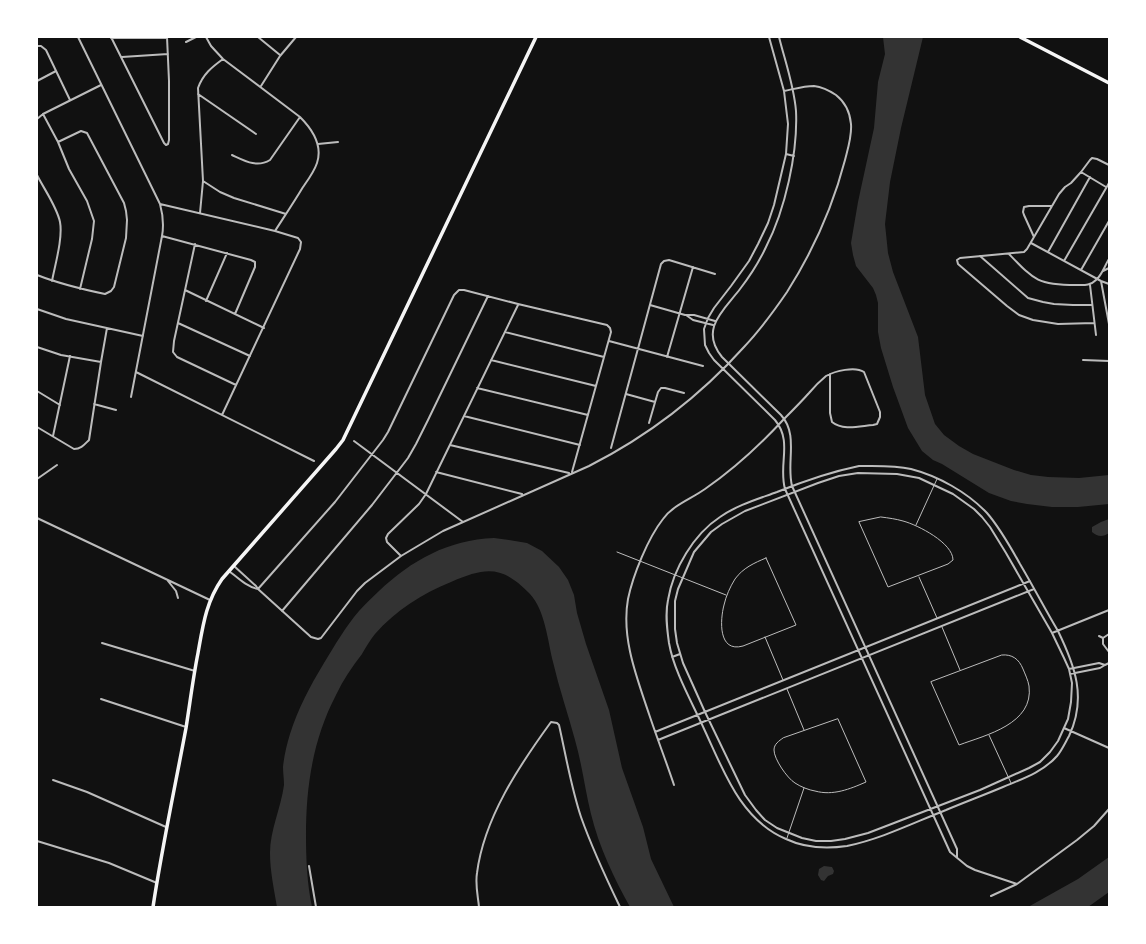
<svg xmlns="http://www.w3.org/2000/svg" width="1146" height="944" viewBox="0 0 1146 944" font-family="'Work Sans',sans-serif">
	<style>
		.water { fill: #333 }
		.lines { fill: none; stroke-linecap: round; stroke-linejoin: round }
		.service { stroke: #bcbcbc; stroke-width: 1 }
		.minor { stroke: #bcbcbc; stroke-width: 2 }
		.primary { stroke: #f5f5f5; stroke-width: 3.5 }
		.trunk { stroke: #f5f5f5; stroke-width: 3.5 }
	</style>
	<rect width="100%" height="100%" fill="#111"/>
	<!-- water -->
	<path class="water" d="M883 37H923L901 128 890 182 885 224 888 253 893 272 918 337 925 395 935 424 944 435 959 446 973 454 1014 470 1031 475 1048 477 1079 478 1109 475V504L1078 507H1052L1027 504 1011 501 989 493 942 464 933 460 922 451 908 428 893 387 881 348 878 332V303L876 295 873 288 856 266 853 255 851 243 858 202 874 128 878 82 885 54Z
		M1109 519V533C1103 537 1098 537 1092 532V527L1101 522Z
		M494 538 509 540 527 543 542 551 559 567 568 580 574 595 577 613 586 644 609 710 622 768 643 827 651 859 674 907H630C614 878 599 847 591 814 585 790 582 764 575 740 568 714 559 688 553 662 548 642 545 610 530 594 502 565 486 567 451 582 423 593 395 611 375 634 370 640 366 647 362 654 352 667 343 680 336 695 313 739 306 786 306 835 306 859 307 883 312 907H277C274 889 270 871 270 853 270 830 281 808 284 785 284 779 283 773 283 767 284 756 287 744 290 734 298 709 310 686 324 663 335 645 346 626 359 611 365 604 372 598 379 591 412 560 448 540 494 538Z
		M1109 857V892L1088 907H1028L1078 879Z
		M824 866 832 867 834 871 833 874 828 876 824 881 821 880 818 875 819 869Z"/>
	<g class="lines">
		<!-- service -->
		<path class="service" d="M881 517C889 518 896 519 903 521 918 525 953 543 953 560L948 564 888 587 859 522Z
			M916 525 937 479
			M617 552 726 595
			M766 558 796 625 743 646C718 653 720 620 724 605 726 596 730 587 735 579 743 568 754 563 766 558Z
			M919 577 937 618
			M942 627 960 670
			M765 637 783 680
			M1002 655C1012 654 1019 659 1023 669 1025 674 1028 680 1029 686 1034 724 986 735 959 745L931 682Z
			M787 689 804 730
			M838 719 866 782C850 789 833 796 815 791 809 790 801 787 795 783 787 778 774 759 774 750 774 744 779 741 783 738Z
			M989 735 1011 783
			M787 838 804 788"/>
		<!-- minor -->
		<path class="minor" d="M78 37 160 204C163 215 164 225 162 236L131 397
			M111 37 164 143 166 145 168 144 169 140V81L167 37
			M206 37 211 46 223 59 300 117C312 129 323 145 317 163 314 172 308 180 303 187 294 202 284 217 275 231
			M258 37 280 55
			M769 37 784 91 788 124 786 154 774 205 768 223 758 244 749 261 731 286 714 308 708 318 704 329 705 345 709 353 714 360 775 420C793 442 778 464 785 489L950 852 967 866 975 870 1017 884
			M779 37C785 61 794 86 796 111 798 153 785 210 766 247 759 262 750 276 740 289 724 310 699 329 722 357L781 415C799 435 786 462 792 486L957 849V857
			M111 38H167
			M186 42 196 37
			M37 46H41L46 50 70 100
			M122 57 168 54
			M37 81 56 71
			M261 86 280 56 296 37
			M198 94 256 134
			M43 114 58 142 69 169 87 201 94 221 92 239 80 289
			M37 119 43 114 101 85
			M318 144 338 142
			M786 154 794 156
			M232 155C245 161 257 168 270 160L300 117
			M1081 172 1106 187
			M37 175C44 189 57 207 60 222 63 238 55 265 52 281
			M203 181 220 192 234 198 286 214
			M160 204 275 231 298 238 301 242 300 249 222 415
			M200 213 203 181 198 88C203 74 212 67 223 59
			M162 236 251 260 255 262V267L235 314
			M1034 237 1024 215 1023 212 1024 207 1029 206H1052
			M1031 243 1101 281 1109 284
			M195 244 174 341 173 352 177 357 236 385
			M1048 252 1090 177
			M1009 254C1034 280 1038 285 1076 285 1084 285 1090 286 1096 280 1102 275 1105 265 1109 259
			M980 256 1028 298 1043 302 1054 304 1073 305H1092
			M1064 261 1109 183
			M1081 270 1109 221
			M1103 271 1109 268
			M37 275C60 284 81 289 105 294L111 291 114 287 126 238 127 220 126 211 124 203 87 133 81 131 58 142
			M1101 281 1109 324
			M1090 285 1096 335
			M185 290 264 328
			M206 301 227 253
			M650 305 685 315H694L715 321
			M37 309 66 319 143 336
			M686 315 693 320 713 325
			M178 323 250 356
			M1094 323 1058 324 1033 320 1019 315 1007 306 958 264 957 260 960 258 1024 252 1027 249 1059 194 1065 187 1071 183 1081 172 1090 160 1092 158 1097 159 1109 165
			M505 332 604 357
			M609 341 703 366
			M37 347 61 355 101 362
			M667 357 693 267
			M491 360 596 386
			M1083 360 1109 361
			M136 372 314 461
			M477 388 588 415
			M37 391 60 405
			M626 394 655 402
			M94 404 116 410
			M464 416 580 445
			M649 423 658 392 661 388H665L684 393
			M37 427 74 449C81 449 84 445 89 440L101 362 107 328
			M53 436 70 356
			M354 441 463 522
			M450 445 569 473
			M611 448 661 264 664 261 669 260 715 274
			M859 466C875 466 894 465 911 469 938 476 967 492 987 513 1000 528 1010 546 1020 564 1033 586 1045 609 1058 631 1075 666 1087 698 1069 736 1065 743 1062 750 1057 756 1043 772 1022 779 1003 787 984 795 965 802 946 810 913 823 881 839 847 846 826 849 805 848 786 839 741 820 724 772 705 731 693 704 674 672 669 643 667 629 665 614 668 600 673 569 694 534 720 517 737 505 758 499 777 492 804 481 830 472 859 466Z
			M436 472 522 494
			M858 473 897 474 919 478 953 494 974 509 982 517 990 527 1006 553 1052 633 1064 658 1069 669 1072 683 1071 702 1068 719 1058 741 1050 752 1040 762 1029 768 980 790 868 833 845 839 831 841H816L802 838 777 828 765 820 756 810 745 795 705 712 683 663 677 643 675 629V601L678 589 694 552 711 532 722 524 745 511 818 483 839 476Z
			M37 479 57 465
			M37 518 210 600
			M401 556 387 542 386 538 388 534 419 504 426 494 518 305
			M234 566 256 586 258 589 311 637 318 639 321 638 357 591 365 583 401 556 443 531 589 466C648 436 700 396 744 347 760 330 774 311 787 292 813 251 833 206 845 160 848 148 852 136 851 124 850 113 845 102 836 95 830 91 822 87 814 86 804 86 794 89 784 91
			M229 571C238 578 247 587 258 589
			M168 581 176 591 178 598
			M258 589 335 502 383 440 388 432 454 295 459 290H464L518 304 607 325 610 328 611 332 572 472
			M282 611 372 505 408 458 416 444 428 420 488 296
			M1052 633 1109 610
			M1099 636 1103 638
			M1103 638V644L1109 652
			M1103 638 1109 634
			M102 643 195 671
			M672 657 680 654
			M1069 669 1099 663 1105 665
			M1070 674 1100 668 1105 665 1109 663
			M101 699 186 727
			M1064 728 1109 748
			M655 732 1030 581
			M658 740 1034 589
			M53 780 87 792 166 827
			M674 785C666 761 657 738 649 714 637 678 621 638 628 599 633 575 648 538 663 519 673 505 691 499 705 489 734 469 760 445 784 419 792 411 801 402 809 393 814 387 820 381 826 376 835 371 855 366 864 372L880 412V417L877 424 873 425C860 426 843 431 832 422L830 413V374
			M37 841 109 863 157 883
			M309 866 316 907
			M991 896 1017 884 1077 840 1094 826 1109 809
			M479 907C478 896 475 885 477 873 484 818 519 766 551 722L557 723 559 725C566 756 571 787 581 817 592 848 606 878 620 907"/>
		<!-- primary -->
		<path class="primary" d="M153 907C162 847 175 787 186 728 190 703 193 678 198 653 203 625 206 602 222 579L336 449 343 440 536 37"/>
		<!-- trunk -->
		<path class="trunk" d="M1020 37 1109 83"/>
	</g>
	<!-- border -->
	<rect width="1146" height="944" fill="none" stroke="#ffffff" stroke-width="76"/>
</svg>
